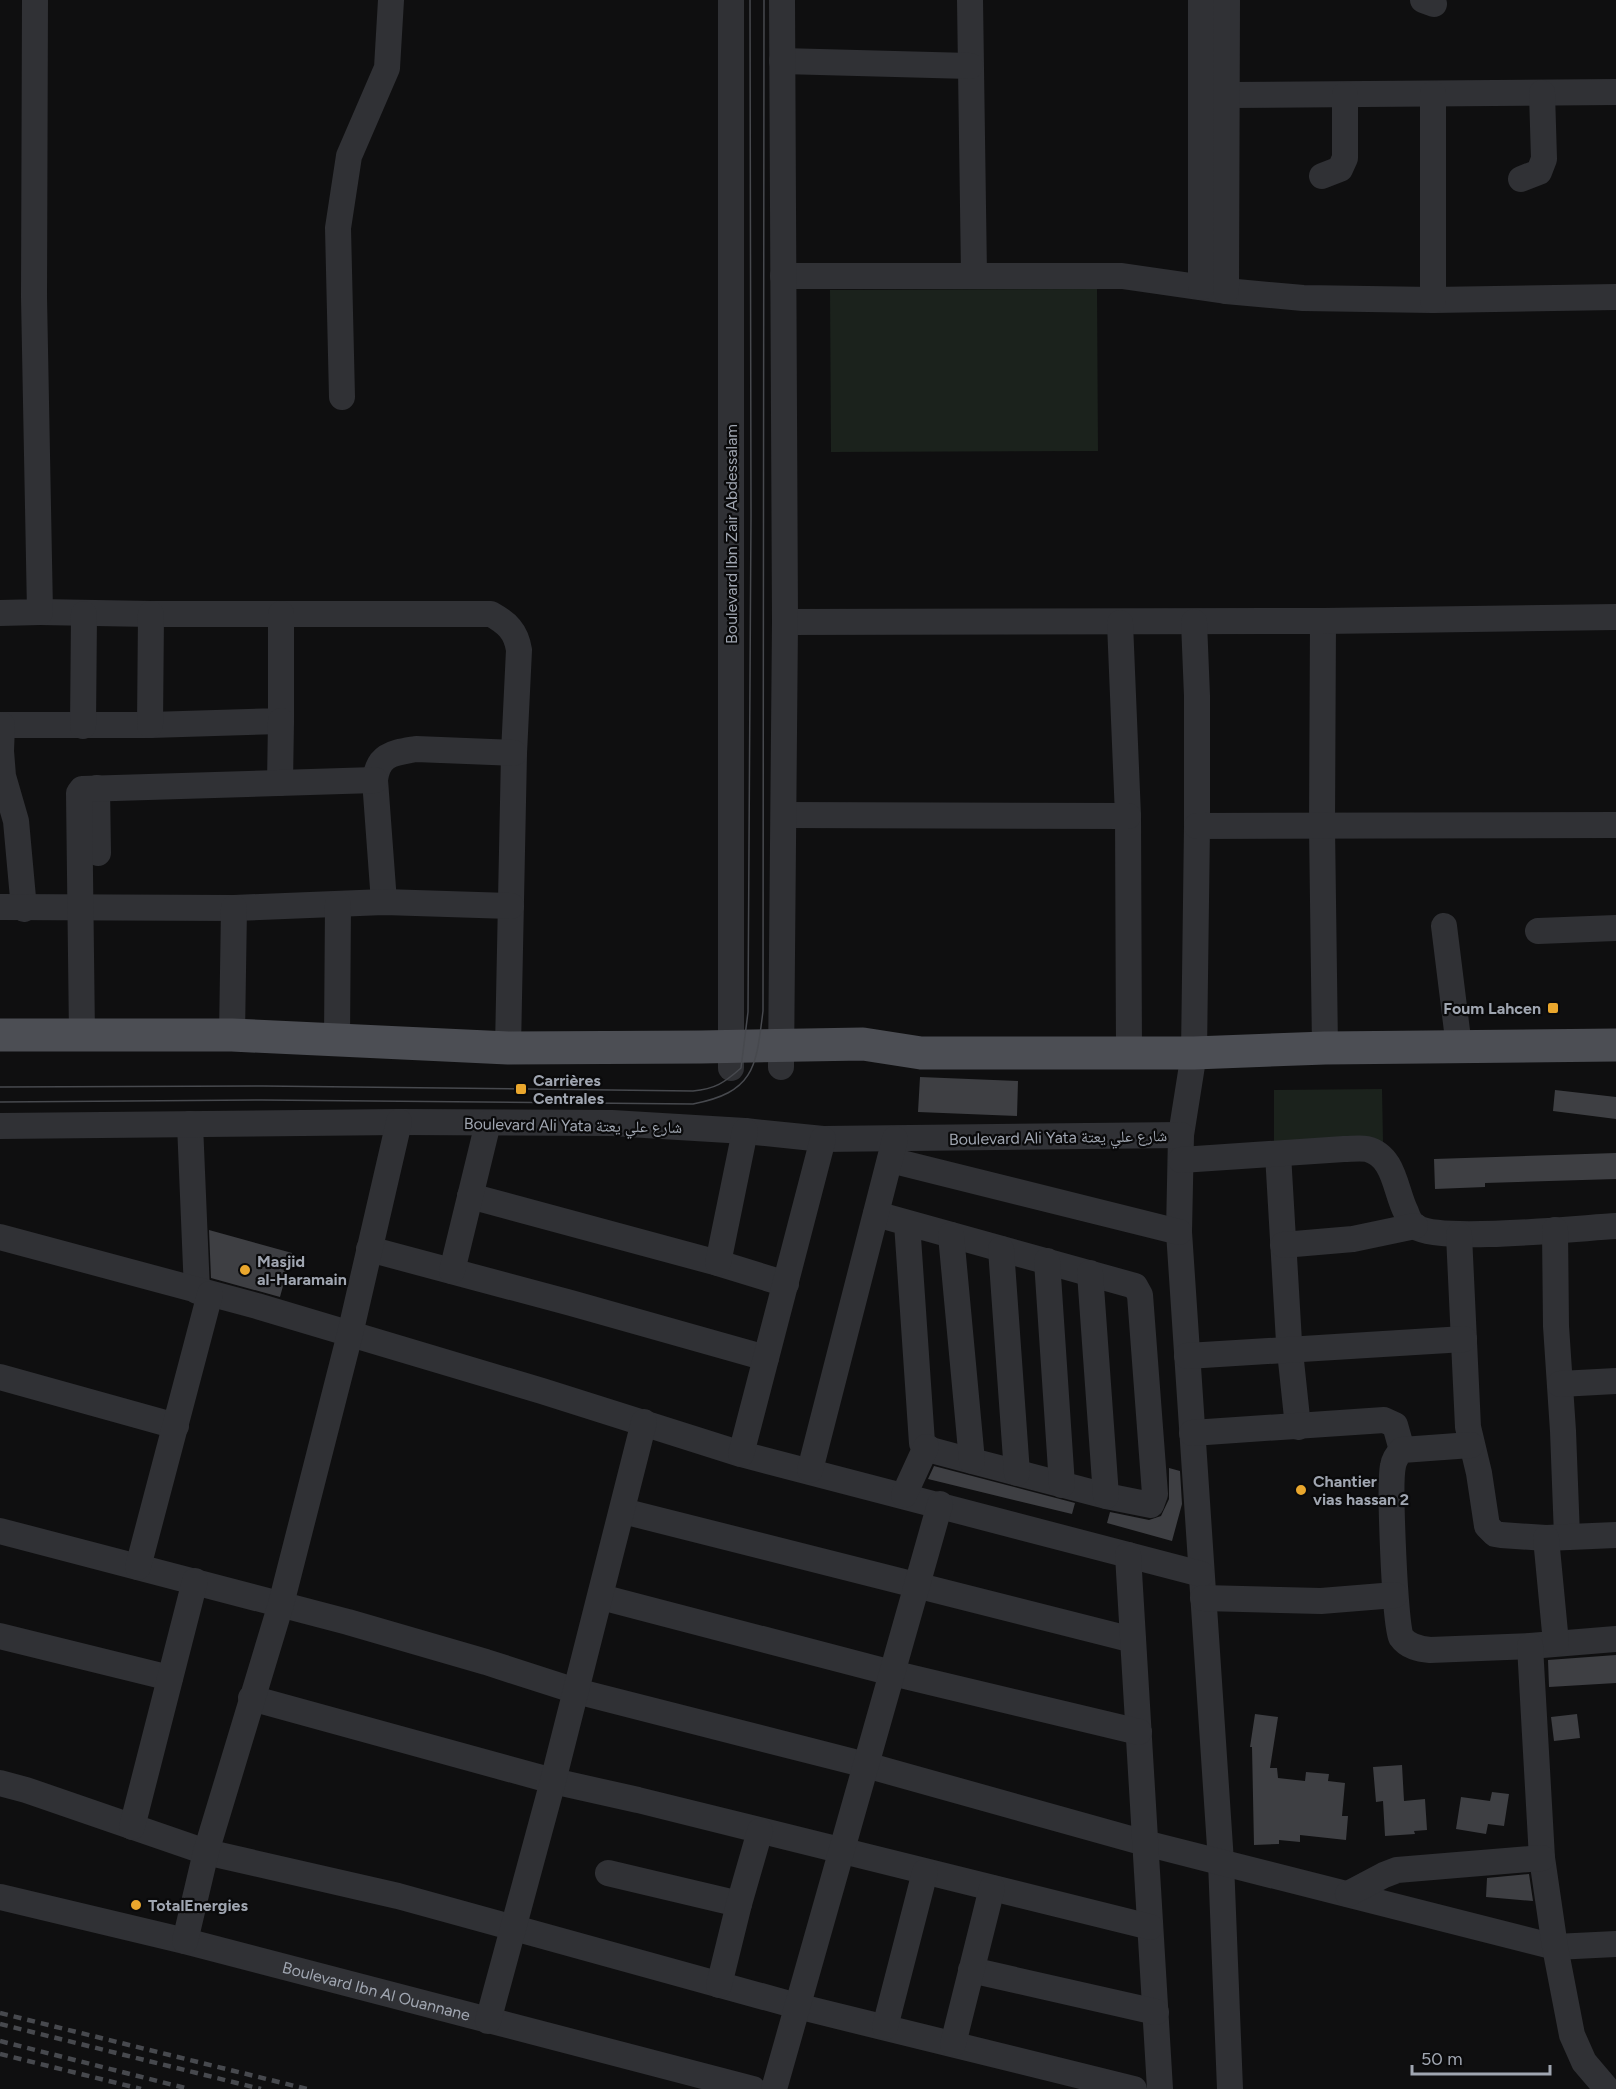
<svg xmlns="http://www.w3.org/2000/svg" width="1616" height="2089" viewBox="0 0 1616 2089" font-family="Figtree,'Noto Naskh Arabic',sans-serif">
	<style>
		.green { fill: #1b221c }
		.building { fill: #3e3f43 }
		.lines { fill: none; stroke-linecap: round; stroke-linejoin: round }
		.minor { stroke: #303135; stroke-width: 26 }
		.major { stroke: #4c4e54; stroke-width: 33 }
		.tram { stroke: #47494e; stroke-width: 1.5 }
		.rail { stroke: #47494e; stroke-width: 4.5; stroke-dasharray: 8 6; stroke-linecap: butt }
		.poi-dot { fill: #eaa72d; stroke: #0a0a0b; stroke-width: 2 }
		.labels { text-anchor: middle; stroke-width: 4.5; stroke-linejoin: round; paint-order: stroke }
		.street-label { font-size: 16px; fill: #a0a6b1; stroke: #0a0a0b }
		.poi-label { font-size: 16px; font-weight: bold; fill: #a0a6b1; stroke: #0a0a0b; text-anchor: start }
	</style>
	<rect width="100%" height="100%" fill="#0f0f10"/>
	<!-- green -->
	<path class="green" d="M1097 289 1098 451 831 452 830 290Z
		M1382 1089 1383 1142 1274 1143V1090Z"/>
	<!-- building -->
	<path class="building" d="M920 1077 1018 1081 1017 1116 918 1112Z
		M1555 1090 1616 1097V1119L1553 1111Z
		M1616 1153V1179L1485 1183V1187L1435 1189 1434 1159Z
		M209 1230 292 1253 280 1297 211 1278Z
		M934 1466 1075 1503 1072 1514 928 1479Z
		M1169 1468 1180 1471 1182 1504 1172 1541 1107 1523 1110 1512 1149 1520 1161 1516 1169 1499Z
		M1616 1655V1683L1549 1687 1548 1660Z
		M1255 1714 1278 1717 1270 1768H1277L1278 1778 1305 1781 1306 1772 1329 1774 1328 1781 1345 1783 1342 1816H1348L1346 1840 1300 1835V1842L1279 1840V1844L1254 1845 1252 1747H1250Z
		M1577 1714 1580 1738 1554 1741 1551 1717Z
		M1402 1765 1404 1801 1425 1799 1427 1830 1414 1831 1415 1834 1385 1836 1383 1801 1376 1802 1373 1767Z
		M1492 1792 1509 1794 1504 1826 1488 1824 1486 1834 1456 1829 1461 1797 1490 1801Z
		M1529 1874 1533 1901 1486 1897 1487 1878Z"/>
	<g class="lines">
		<!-- minor -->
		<g class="minor">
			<path d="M970 0 974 275"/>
			<path d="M1423 0 1434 4"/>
			<path d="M782 61 970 66"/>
			<path d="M1228 95 1616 92"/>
			<path d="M1322 176 1340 169 1345 158V95"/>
			<path d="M1521 179 1539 172 1544 159 1542 93"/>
			<path d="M783 276H1122L1226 291 1303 298 1433 300 1616 297"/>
			<path d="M1201 287V0"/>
			<path d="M1226 291 1227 0"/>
			<path d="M1433 300V94"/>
			<path d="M342 397 338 228 349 156 387 68 391 0"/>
			<path d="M40 612 151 614H491C507 623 516 631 519 650L514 753 508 1048"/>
			<path d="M0 613 40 612 34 297 35 0"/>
			<path d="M1323 621 1322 827 1325 1048"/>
			<path d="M785 622 1323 621 1616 617"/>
			<path d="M1194 622 1197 696V826L1194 1053 1181 1135 1179 1232 1221 1862 1230 2089"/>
			<path d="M1120 623 1128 816 1129 1053"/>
			<path d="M0 725H150L281 721V614"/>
			<path d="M2 725 1 751 3 776 16 821 24 909"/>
			<path d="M150 725 151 614"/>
			<path d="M83 726 84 614"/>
			<path d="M280 783 281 721"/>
			<path d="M97 788 98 853"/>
			<path d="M785 815 1128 816"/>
			<path d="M1197 826 1616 825"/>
			<path d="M384 902 375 780C378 754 393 753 416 749L514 753"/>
			<path d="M0 907 234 908 384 902 511 906"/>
			<path d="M1444 926 1459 1047"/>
			<path d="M1538 931 1616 928"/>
			<path d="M82 1035 79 793 82 789 375 780"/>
			<path d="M232 1035 234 908"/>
			<path d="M337 1040 338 904"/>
			<path d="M781 1067 785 622 782 0"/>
			<path d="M731 1068V0"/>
			<path d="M190 1124 197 1291"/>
			<path d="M0 1126 399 1122 612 1123 745 1131 823 1139 1181 1135"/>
			<path d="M1278 1154 1289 1342 1298 1427"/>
			<path d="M890 1160 1179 1232"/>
			<path d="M1181 1160 1344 1149C1351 1149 1360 1148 1367 1149 1395 1156 1395 1191 1406 1212 1408 1218 1411 1224 1416 1227 1441 1243 1579 1228 1616 1226"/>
			<path d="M470 1196 718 1263 786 1284"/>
			<path d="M876 1214 1135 1286 1140 1295 1155 1494 1151 1505 1106 1496 972 1461 931 1450 922 1443 907 1223"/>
			<path d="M1555 1230 1556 1326 1563 1431 1567 1536"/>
			<path d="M951 1235 972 1461"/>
			<path d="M1459 1235 1468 1427 1479 1473 1487 1526 1495 1534 1501 1535 1546 1538 1616 1535"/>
			<path d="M0 1237 257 1306 542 1391 741 1454 1201 1574"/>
			<path d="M1283 1245 1353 1239 1415 1226"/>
			<path d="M369 1249 571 1303 766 1358"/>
			<path d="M1001 1249 1017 1473"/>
			<path d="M1047 1261 1062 1485"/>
			<path d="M718 1263 745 1131"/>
			<path d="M452 1271 488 1123"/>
			<path d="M1090 1273 1106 1496"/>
			<path d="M1187 1356 1464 1339"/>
			<path d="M0 1377 176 1426"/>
			<path d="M1560 1384 1616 1381"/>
			<path d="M1192 1433 1384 1420 1395 1425 1402 1450"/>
			<path d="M1471 1445 1402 1450C1397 1455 1394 1459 1393 1466 1389 1483 1395 1627 1401 1637 1408 1647 1419 1649 1430 1650L1530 1646 1616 1639"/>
			<path d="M741 1454 823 1139"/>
			<path d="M810 1470 895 1139"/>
			<path d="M904 1495 926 1447"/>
			<path d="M623 1511 1133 1640"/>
			<path d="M0 1531 348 1622 486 1662 576 1691 866 1765 1145 1843 1555 1947 1616 1944"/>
			<path d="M1546 1538 1556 1643"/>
			<path d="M1128 1555 1160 2089"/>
			<path d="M138 1567 210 1294"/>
			<path d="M601 1597 892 1673 1139 1732"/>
			<path d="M1203 1598 1321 1601 1395 1595"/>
			<path d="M0 1636 170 1678"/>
			<path d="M1530 1646 1542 1858 1555 1947 1572 2035 1584 2062 1607 2089"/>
			<path d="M251 1698 553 1781 638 1800 1150 1927"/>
			<path d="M0 1783 26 1790 206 1852 398 1896 797 2006 1134 2089"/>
			<path d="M132 1827 195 1581"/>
			<path d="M608 1873 739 1904"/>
			<path d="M1348 1894 1384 1875 1397 1870 1542 1858"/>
			<path id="s1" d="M0 1897 185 1941 753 2089"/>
			<path d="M185 1941 206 1852 281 1604 350 1334 399 1122"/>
			<path d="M971 1970 1156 2012"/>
			<path d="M719 1985 739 1904 760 1831"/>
			<path d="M488 2021 553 1781 644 1422"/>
			<path d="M885 2027 925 1872"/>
			<path d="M953 2044 992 1888"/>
			<path d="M774 2089 940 1504"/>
		</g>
		<!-- major -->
		<path class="major" d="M0 1035H232L508 1048 701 1047 863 1044 921 1053H1194L1325 1048 1616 1045"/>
		<!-- tram -->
		<path class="tram" d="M0 1087 263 1086 693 1091C715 1089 724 1083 741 1068L748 1012 751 516 750 0
			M0 1102 262 1100 693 1104C755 1092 756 1067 763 1011L764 0"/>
		<!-- rail -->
		<path class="rail" d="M0 2013 307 2089
			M0 2024 261 2089
			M0 2041 189 2089
			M0 2054 141 2089"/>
	</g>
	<!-- markers -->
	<g class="poi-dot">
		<rect x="1547" y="1002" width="12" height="12" rx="3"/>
		<rect x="515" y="1083" width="12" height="12" rx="3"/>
		<circle cx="245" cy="1270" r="6"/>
		<circle cx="1301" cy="1490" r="6"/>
		<circle cx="136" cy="1905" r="6"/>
	</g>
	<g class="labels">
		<!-- street labels -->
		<g class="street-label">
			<text transform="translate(731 534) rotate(-90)" y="6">Boulevard Ibn Zair Abdessalam</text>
			<text transform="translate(573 1125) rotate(1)" y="6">Boulevard Ali Yata شارع علي يعتة</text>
			<text transform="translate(1058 1137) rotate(-1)" y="6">Boulevard Ali Yata شارع علي يعتة</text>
			<text dy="6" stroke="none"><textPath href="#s1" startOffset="388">Boulevard Ibn Al Ouannane</textPath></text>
		</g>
		<!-- poi labels -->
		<g class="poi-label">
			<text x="1541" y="1014" text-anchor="end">Foum Lahcen</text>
			<text x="533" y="1086">Carrières<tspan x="533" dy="18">Centrales</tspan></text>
			<text x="257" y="1267">Masjid<tspan x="257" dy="18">al-Haramain</tspan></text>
			<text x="1313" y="1487">Chantier<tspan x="1313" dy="18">vias hassan 2</tspan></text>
			<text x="148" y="1911">TotalEnergies</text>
		</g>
	</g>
	<!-- scale -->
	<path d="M1412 2065v9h138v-9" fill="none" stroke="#a0a6b1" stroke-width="3"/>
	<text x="1421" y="2065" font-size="18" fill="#a0a6b1" stroke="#0a0a0b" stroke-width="4.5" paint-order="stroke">50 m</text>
</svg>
